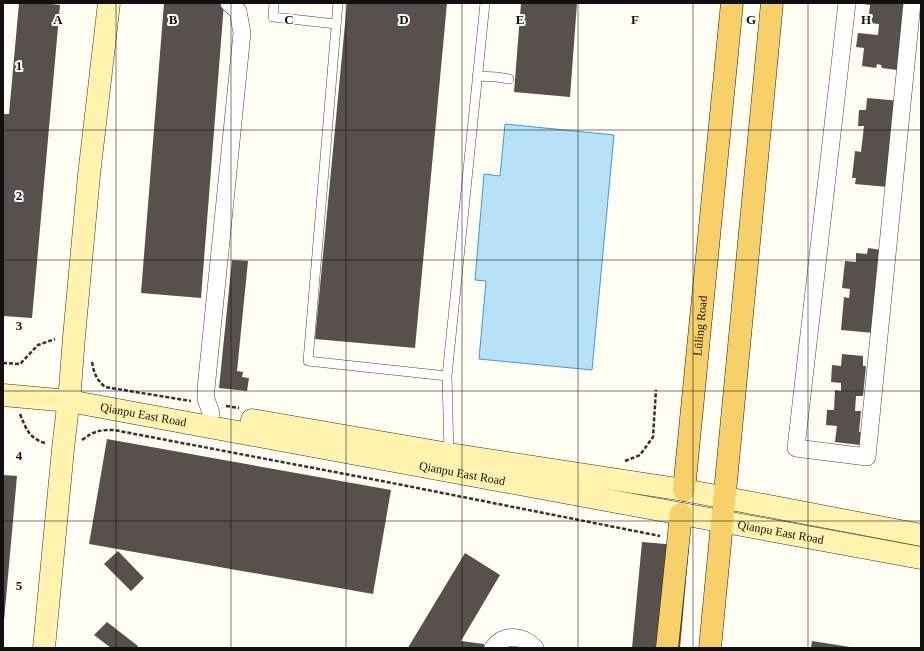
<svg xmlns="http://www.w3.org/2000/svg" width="924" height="651" viewBox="0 0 924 651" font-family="'Times New Roman',serif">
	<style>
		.water { fill: #b7e1f6; stroke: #3e99ce }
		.building { fill: #58504c }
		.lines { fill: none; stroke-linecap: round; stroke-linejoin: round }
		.lane-casing { stroke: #434343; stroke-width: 10 }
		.street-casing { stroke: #434343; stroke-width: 18 }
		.secondary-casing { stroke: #323232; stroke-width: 23 }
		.primary-casing { stroke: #212121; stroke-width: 23 }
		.path { stroke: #323232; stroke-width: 2.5; stroke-dasharray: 4 2; stroke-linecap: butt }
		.lane { stroke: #fff; stroke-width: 9 }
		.street { stroke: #fff; stroke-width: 17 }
		.secondary { stroke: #fff3ae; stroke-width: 22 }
		.primary { stroke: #f8d069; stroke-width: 22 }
		.grid { fill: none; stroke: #101010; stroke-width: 1; stroke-opacity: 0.55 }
		.labels { text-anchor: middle; stroke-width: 4; stroke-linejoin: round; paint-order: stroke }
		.street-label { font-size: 12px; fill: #101010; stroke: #fff }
		.grid-label { font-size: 13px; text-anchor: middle; font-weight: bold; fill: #101010; stroke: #fff; stroke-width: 4; stroke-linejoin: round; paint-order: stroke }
	</style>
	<rect width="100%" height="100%" fill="#fffcf2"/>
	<!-- water -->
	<path class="water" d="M505 124 614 135 592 370 479 359 486 281 475 280 484 174 500 176Z"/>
	<!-- building -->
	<path class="building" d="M19 3H42L60 5 32 318 3 316V114H9Z
		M164 3H224L201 298 141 293Z
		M347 3H447L415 348 315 339Z
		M521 3H577L570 97 514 92Z
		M864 3H908L903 62 897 61V70L882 68 881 65 877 64 876 68 862 66 864 48 856 47 858 33 878 35 879 24 868 23 870 5 864 4Z
		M867 98 901 101 888 187 855 184 856 178H852L855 151 861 152 864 126H858L859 110H866Z
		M868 248 882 250 874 333 841 330 844 297 849 298 850 289 842 288 845 261 856 262V253L867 254Z
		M232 260 248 261 237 371 243 372 242 377 249 378 247 391 219 388Z
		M842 354 863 356V366H866L863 396H856L855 411H861L859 432H861L860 445 835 442 837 426 826 425 827 410H834L835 390 841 391V383L831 382 832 365 841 366Z
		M107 439 391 490 373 594 89 544Z
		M3 475 17 476 4 621H3Z
		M642 542 689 546 680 648H632Z
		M118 551 144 578 131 591 104 564Z
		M465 553 500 575 461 641 484 644V648H409V646Z
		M107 622 138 646 136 648H111L94 635Z
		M812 641 850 647V648H811Z"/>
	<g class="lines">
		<!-- lane casing -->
		<g class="lane-casing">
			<path id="lane" d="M274 3 273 17 336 24
				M338 3 308 361 447 376
				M477 76 497 77 509 79
				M449 454 447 376 485 3"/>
		</g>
		<!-- street casing -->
		<g class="street-casing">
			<path id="street" d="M847 3 796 448 867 457 912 3
				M211 413 206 399V389L242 33 238 11 229 3
				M493 648C504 633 523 635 535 648"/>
		</g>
		<!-- secondary casing -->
		<g class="secondary-casing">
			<g id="secondary">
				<path id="s1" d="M3 395 69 401 921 558"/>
				<path d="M252 420 449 454 684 490 921 535"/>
				<path d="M44 648 63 449 70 389 74 337 89 175 109 3"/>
			</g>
		</g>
		<!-- primary casing -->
		<g class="primary-casing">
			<g id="primary">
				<path id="s2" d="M684 490 732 3"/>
				<path d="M667 648 681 514"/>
				<path d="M710 648 772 3"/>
			</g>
		</g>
		<!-- path -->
		<path class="path" d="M92 362C94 373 96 379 105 387L191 401
			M3 363 20 364 38 345 55 339
			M226 406 239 408
			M20 414C26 429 29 438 45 443
			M82 440C94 431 99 430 114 430L387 482 660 536
			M625 461 640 455 653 437 656 390"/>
		<!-- lane -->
		<use href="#lane" class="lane"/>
		<!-- street -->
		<use href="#street" class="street"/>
		<!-- secondary -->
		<use href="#secondary" class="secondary"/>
		<!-- primary -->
		<use href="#primary" class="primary"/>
	</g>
	<!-- grid -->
	<path class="grid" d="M116 3V648M231 3V648M346 3V648M462 3V648M578 3V648M693 3V648M808 3V648M3 130H921M3 260H921M3 391H921M3 521H921"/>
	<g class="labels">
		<!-- street labels -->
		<g class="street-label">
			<text dy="4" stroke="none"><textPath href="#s2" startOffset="165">Lüling Road</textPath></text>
			<text dy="4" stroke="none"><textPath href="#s1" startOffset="142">Qianpu East Road</textPath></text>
			<text dy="4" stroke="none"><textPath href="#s1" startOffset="466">Qianpu East Road</textPath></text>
			<text dy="4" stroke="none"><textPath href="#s1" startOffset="790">Qianpu East Road</textPath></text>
		</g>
	</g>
	<g class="grid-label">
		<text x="58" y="24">A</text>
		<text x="173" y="24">B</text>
		<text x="289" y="24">C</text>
		<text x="404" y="24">D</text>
		<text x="520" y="24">E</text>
		<text x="635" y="24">F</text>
		<text x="751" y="24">G</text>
		<text x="866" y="24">H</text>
		<text x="19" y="70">1</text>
		<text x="19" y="200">2</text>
		<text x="19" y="330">3</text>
		<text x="19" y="460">4</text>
		<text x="19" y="590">5</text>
	</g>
	<!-- border -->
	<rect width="924" height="651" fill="none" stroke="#101010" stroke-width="8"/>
</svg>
